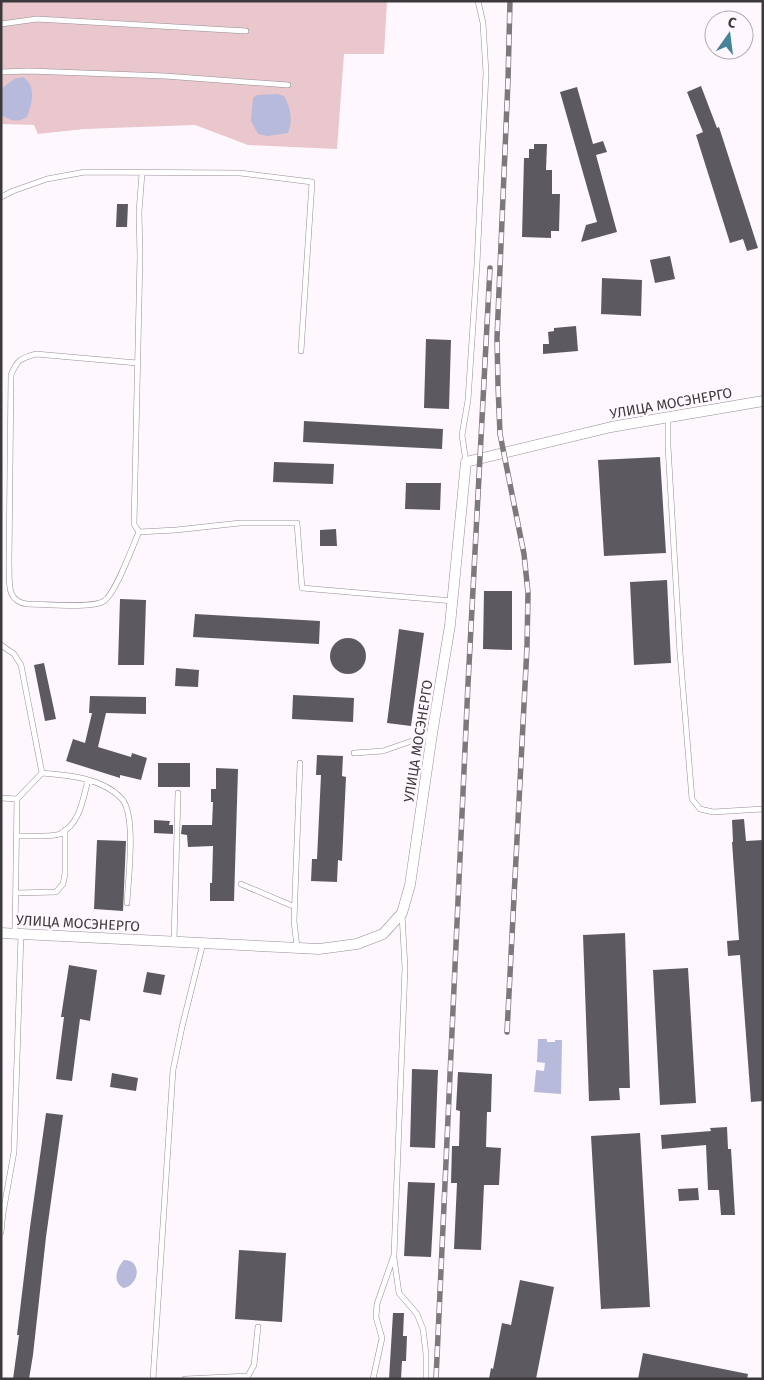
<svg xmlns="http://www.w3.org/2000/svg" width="764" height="1380" viewBox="0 0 764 1380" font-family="'Fira Sans',sans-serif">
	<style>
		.green { fill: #e9c7cd }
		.water { fill: #b8badb }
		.building { fill: #5c5a60 }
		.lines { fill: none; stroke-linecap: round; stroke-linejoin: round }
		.lane-casing { stroke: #948e94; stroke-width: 6 }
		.street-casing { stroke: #948e94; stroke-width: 11 }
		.lane { stroke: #fff; stroke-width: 5 }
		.street { stroke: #fff; stroke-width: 10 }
		.rail-casing { stroke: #7c797c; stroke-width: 5.5 }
		.rail { stroke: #fef8fe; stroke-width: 4; stroke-dasharray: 11; stroke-linecap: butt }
		.labels { text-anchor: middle; stroke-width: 5; stroke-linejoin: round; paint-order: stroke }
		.street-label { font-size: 14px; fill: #3b393b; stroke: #fef8fe }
	</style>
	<rect width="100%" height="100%" fill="#fef8fe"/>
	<!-- green -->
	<path class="green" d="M1 1H387L384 54H344L337 149 248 145 195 125 84 129 38 134 34 125 1 124Z"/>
	<!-- water -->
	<path class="water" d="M23 77C37 86 32 104 27 117 16 123 12 121 1 115V89L14 79Z
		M277 94 284 96C291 108 293 121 288 133L268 136 258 134 251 121 253 98 257 95Z
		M538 1039H547V1042H555V1040H562L561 1094 534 1092 536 1070 544 1071 545 1063 537 1062Z
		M124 1260C142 1260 140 1284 124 1288 112 1283 116 1268 124 1260Z"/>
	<!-- building -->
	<path class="building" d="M701 86 717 128 719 127 758 248 747 251 743 239 730 243 696 135 703 132 687 92Z
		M577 87 593 144 603 141 607 152 596 155 617 232 581 242 586 225 597 222 560 92Z
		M534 144H547L546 170H552V194H560L559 231H551V238L522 237 524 158H529V149H534Z
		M117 204H128L127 227H116Z
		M670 256 675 279 655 283 650 260Z
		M602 278 642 280 641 316 601 314Z
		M576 326 578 351 543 354V344H549L548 332 554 331V328Z
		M426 339 451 340 449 409 424 408Z
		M304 421 443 429 442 449 303 442Z
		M660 457 666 553 604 556 598 460Z
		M274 462 334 464 333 484 273 482Z
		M406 483H441L440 510 405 509Z
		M336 529 337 546H320V530Z
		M667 580 671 663 634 665 630 582Z
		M484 591H512V650L483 649Z
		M120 599 146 600 144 665H118Z
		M195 614 320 621 319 644 193 637Z
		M399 629 424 633 411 726 387 723Z
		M330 656a18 18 0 1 1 36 0a18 18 0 1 1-36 0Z
		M44 663 56 719 45 721 34 665Z
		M176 668 199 670 198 687 175 686Z
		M293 695 354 698 353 722 292 719Z
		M90 696 146 697V714L106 713 98 747 131 757 132 753 147 758 141 780 120 775V778L66 761 73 739 85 743 92 713H89Z
		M317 755 343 756 342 776 346 777 342 861 338 860 337 882 311 881 312 859H317L321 775H316Z
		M158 763H190V787H158Z
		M216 768 238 769 234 901H210V883H212L213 846 188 847 187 835 181 834 182 825H212L213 802H211V789H216Z
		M744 819 746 841 763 840V1101L751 1102 740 955 728 956 727 941 739 940 732 842H733L732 820Z
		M154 820 170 821 169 825H173V834L154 833Z
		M97 840 126 841 123 911 94 909Z
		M625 933 630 1088H619L620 1100 589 1101 583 935Z
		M69 965 97 970 90 1021 80 1019 72 1081 56 1079 64 1017H61Z
		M688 968 696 1103 660 1105 653 970Z
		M147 972 165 975 161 995 143 992Z
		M412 1069 438 1070 435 1148 410 1147Z
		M458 1072 492 1074 491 1112H487L486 1147 501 1148 499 1185H484L481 1250 454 1249 457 1183H451L452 1146H459L460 1111 456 1110Z
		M112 1073 138 1078 136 1091 110 1087Z
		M46 1113 63 1115 46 1237 33 1355 29 1379H13L19 1335H17L30 1227Z
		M727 1127 728 1149H731L735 1215H721L719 1190H708L706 1145 662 1149 661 1135 711 1131 710 1128Z
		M640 1133 650 1307 601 1309 591 1136Z
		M408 1182 435 1183 431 1257 404 1256Z
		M698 1188 699 1200 679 1201 678 1189Z
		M239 1250 286 1253 282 1322 235 1319Z
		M520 1280 554 1287 536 1379H489L491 1368 493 1369 502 1323 511 1325Z
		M393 1313H404L403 1336H407L406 1361H402L401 1379H389Z
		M643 1353 748 1374 747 1379H638Z"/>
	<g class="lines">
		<!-- lane casing -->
		<g class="lane-casing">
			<path id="lane" d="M1 24 37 19 246 31
				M1 72 29 71 165 76 288 85
				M1 197 13 191 47 179 85 172 240 173 312 182 301 351
				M137 363 36 354C21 358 17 360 11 375L9 563C10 581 5 601 27 604 43 604 93 609 104 601 116 593 132 547 139 532
				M668 418V446L680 653 692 799 700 809 713 812 763 809
				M466 462 462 435 468 400 477 264 486 73 483 23 478 1
				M139 532 176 530 240 523H297L302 588 453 601
				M139 532 134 524 140 256 139 212 142 173
				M1 645 14 654 21 665 42 773
				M354 753 383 751 432 734
				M1 798 17 799 42 773C68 775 102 778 121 798 137 813 128 880 127 903
				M16 836C26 836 52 837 60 834 80 824 83 799 88 780
				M241 884 295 907
				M16 893 56 892 63 884 65 874V830
				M15 933 17 799
				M174 941 178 793
				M297 947 294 921 300 763
				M1 1232 3 1213 14 1152 21 934
				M394 1258 399 1293 417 1314 423 1329 426 1354V1379
				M153 1379 173 1070 182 1027 203 943
				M185 1379 248 1376 254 1365 258 1327
				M373 1379 382 1338 376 1317 377 1304 394 1255 405 968 402 914"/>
		</g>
		<!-- street casing -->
		<g class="street-casing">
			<path id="street" d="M1 933 319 949 357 944 383 934 402 913 410 885 432 734 450 625 466 462 611 427 763 401"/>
		</g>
		<!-- lane -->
		<use href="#lane" class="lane"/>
		<!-- street -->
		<use href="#street" class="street"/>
		<!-- rail casing -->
		<g class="rail-casing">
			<path id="rail" d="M507 1032 527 647 528 593 524 554 500 434 498 385 497 338 508 80 510 1
				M436 1379 468 684 490 268"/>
		</g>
		<!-- rail -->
		<use href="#rail" class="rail"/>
	</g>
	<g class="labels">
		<!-- street labels -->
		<g class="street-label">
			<text transform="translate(671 403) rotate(-10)" y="5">УЛИЦА МОСЭНЕРГО</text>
			<text transform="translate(418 741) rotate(-81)" y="5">УЛИЦА МОСЭНЕРГО</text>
			<text transform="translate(78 923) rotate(3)" y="5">УЛИЦА МОСЭНЕРГО</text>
		</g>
	</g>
	<!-- border -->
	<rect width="764" height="1380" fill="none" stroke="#3b393b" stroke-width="5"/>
	<!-- north arrow -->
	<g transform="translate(729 35) rotate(14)"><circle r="24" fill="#fef8fe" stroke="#b0acb0"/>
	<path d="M0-4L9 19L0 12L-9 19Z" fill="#448598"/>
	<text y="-8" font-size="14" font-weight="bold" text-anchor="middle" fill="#3b393b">С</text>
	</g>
</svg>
